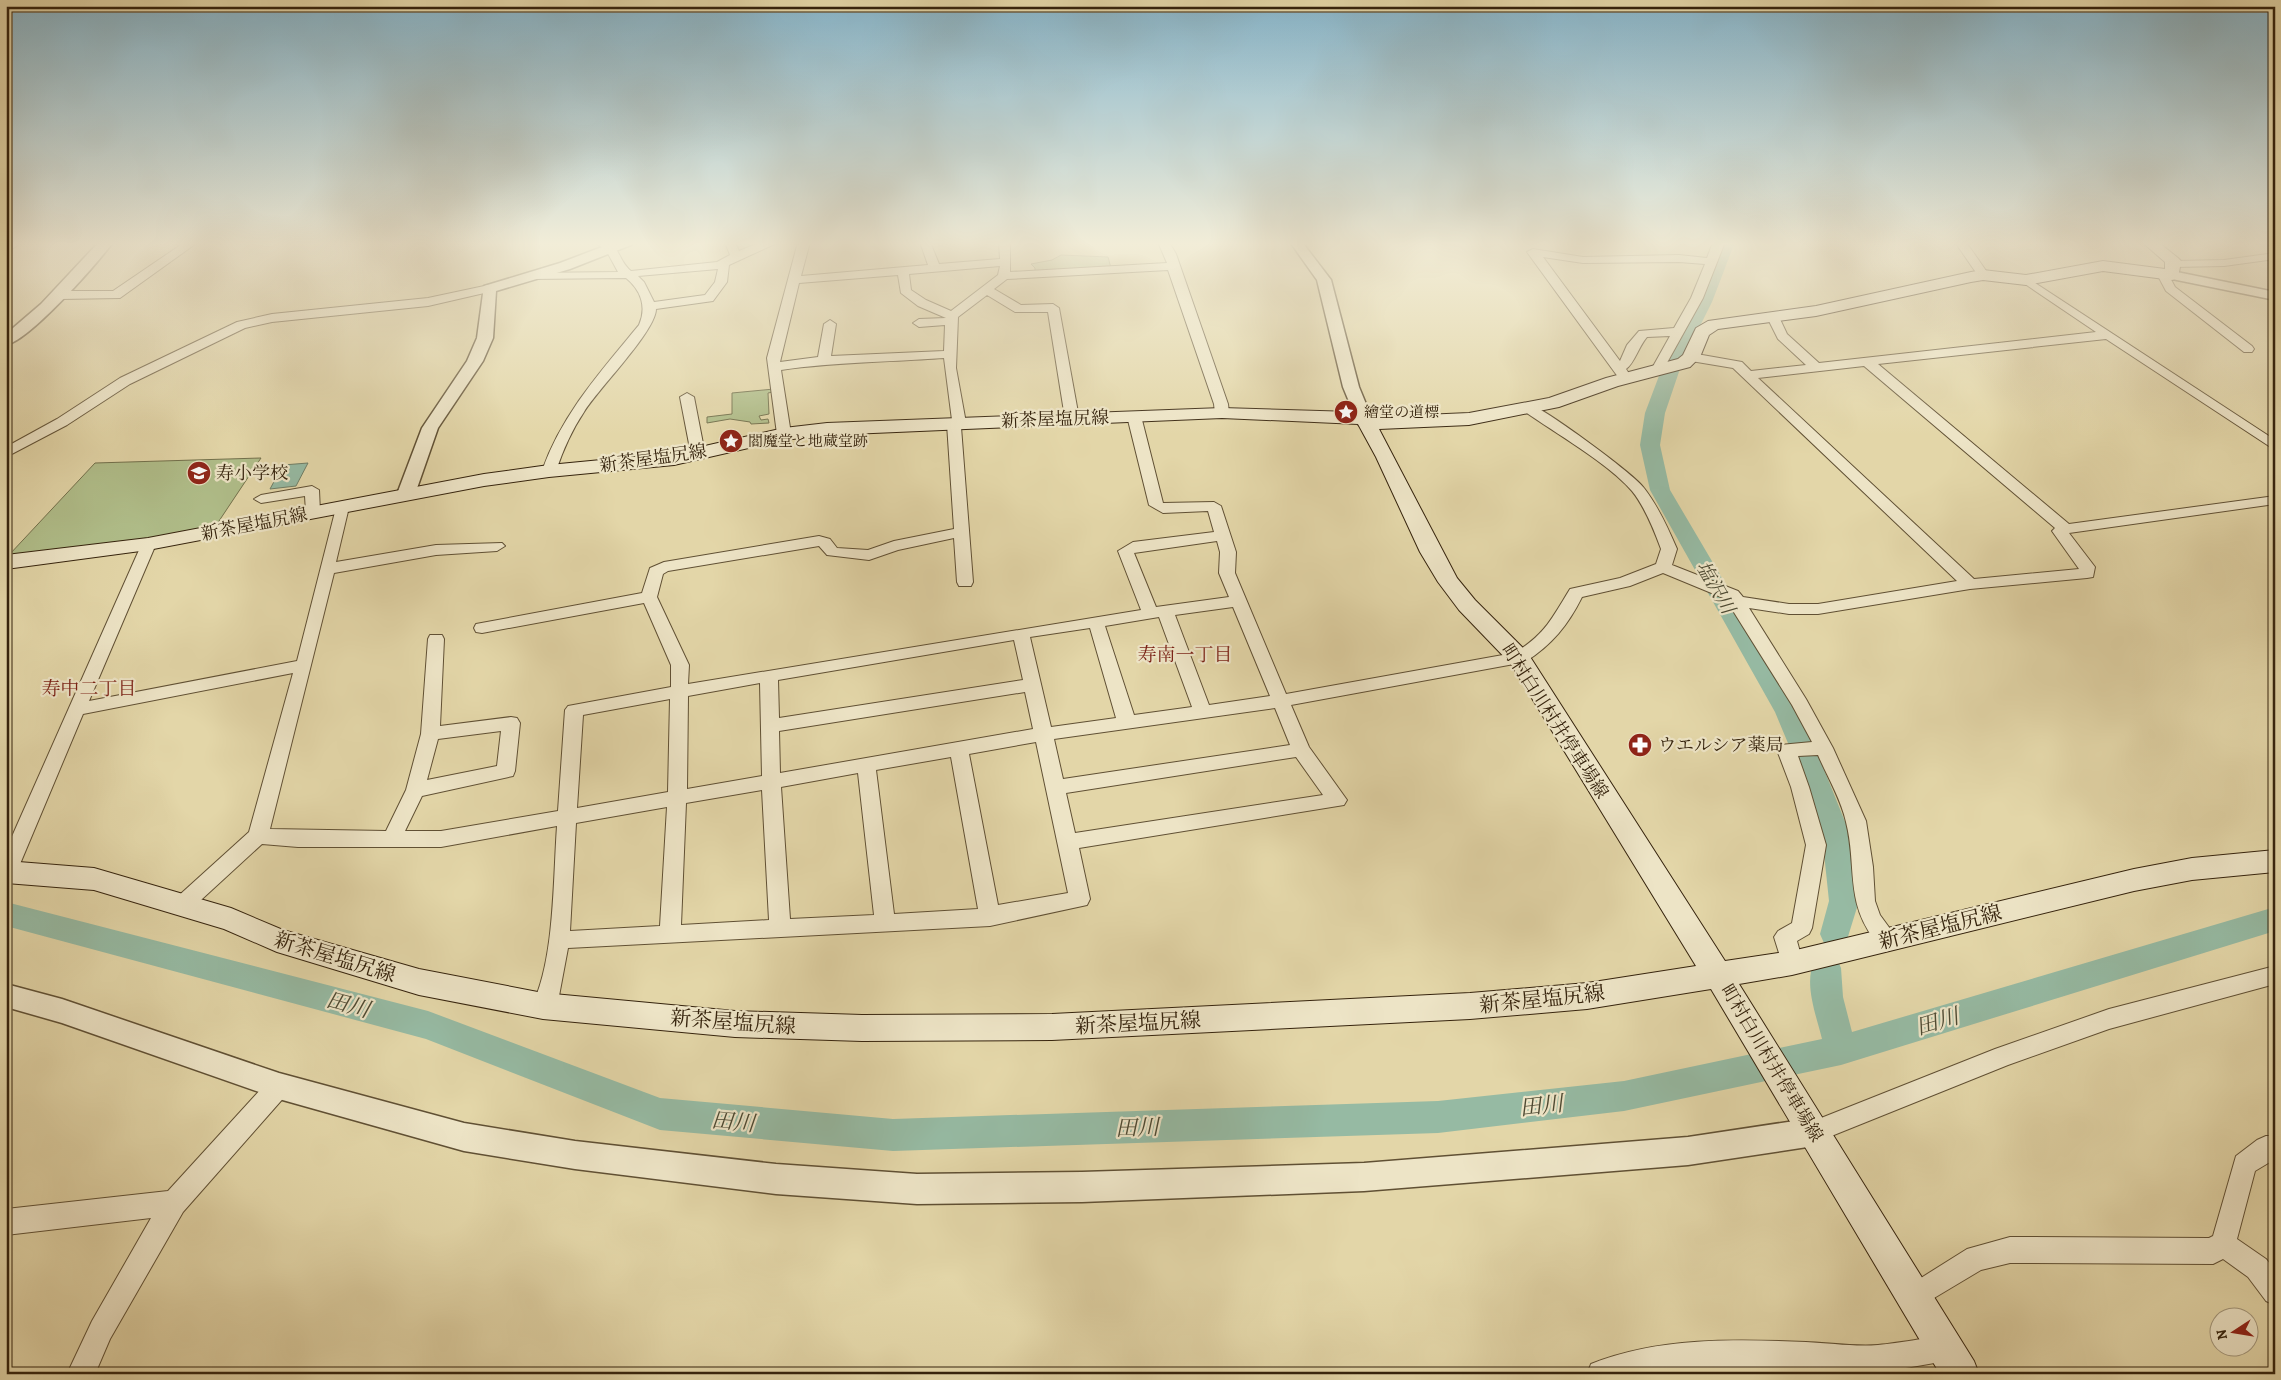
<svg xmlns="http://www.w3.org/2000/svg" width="2281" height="1380" viewBox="0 0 2281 1380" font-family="Alegreya,'Noto Serif JP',serif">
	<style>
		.green { fill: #b0be8a; stroke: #72704c }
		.water { fill: #96baa3; stroke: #6f7e67 }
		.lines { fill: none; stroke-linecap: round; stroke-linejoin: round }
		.river { fill: #96baa3; fill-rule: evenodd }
		.minor-casing { stroke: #605034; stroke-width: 2 }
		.tertiary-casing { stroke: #605034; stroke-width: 3 }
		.secondary-casing { stroke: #35230d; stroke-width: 2 }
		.minor { fill: #ede4c6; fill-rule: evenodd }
		.tertiary { fill: #ede4c6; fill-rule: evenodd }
		.secondary { fill: #ede4c6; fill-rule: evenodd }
		.labels { text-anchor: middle; stroke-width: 4.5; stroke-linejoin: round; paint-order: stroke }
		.far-poi-label { font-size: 15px; fill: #35230d; stroke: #ede4c6; text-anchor: start }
		.street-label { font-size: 18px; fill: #35230d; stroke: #ede4c6 }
		.poi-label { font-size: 18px; fill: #35230d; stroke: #ede4c6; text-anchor: start }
		.water-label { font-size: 19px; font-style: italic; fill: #4d4932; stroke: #ede4c6 }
		.neighbourhood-label { font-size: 19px; fill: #7a1f14; stroke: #ede4c6 }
		.near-street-label { font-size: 21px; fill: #35230d; stroke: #ede4c6 }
		.near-water-label { font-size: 22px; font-style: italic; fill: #4d4932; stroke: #ede4c6 }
	</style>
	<rect width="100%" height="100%" fill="#e3d6a8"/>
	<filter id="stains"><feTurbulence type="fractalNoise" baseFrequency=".004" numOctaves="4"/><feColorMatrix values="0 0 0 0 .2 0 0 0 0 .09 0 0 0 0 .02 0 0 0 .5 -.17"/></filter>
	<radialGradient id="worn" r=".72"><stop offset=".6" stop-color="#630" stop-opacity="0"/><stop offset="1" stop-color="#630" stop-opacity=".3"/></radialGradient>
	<!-- green -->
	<path class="green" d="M1061 255 1108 257 1111 268 1035 273V268L1031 264 1052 260Z
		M774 389 773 392 768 393 769 414 759 416 761 420 768 419 769 423 751 424 750 422 730 419 707 423V417L732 414V393Z
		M261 458 213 530 113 547 9 555 95 463Z"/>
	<!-- water -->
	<path class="water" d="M308 463 296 486 270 489 283 465Z"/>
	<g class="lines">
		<!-- river -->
		<path class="river" d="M1719 242H1735L1712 302 1683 360 1665 413 1660 445 1670 490 1801 712 1850 834 1859 901 1846 943 1835 947 1824 943 1820 934 1829 901 1822 834 1803 779 1775 712 1650 490 1640 445 1645 413 1665 360 1694 302Z
			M6 902 428 1011 660 1098 893 1119 1438 1101 1624 1081 1822 1039C1816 1014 1803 983 1815 959L1826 955 1837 959 1841 968 1843 997 1852 1032 2275 907V931L1841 1065 1624 1111 1438 1133 893 1151 660 1130 426 1039 6 926Z"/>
		<!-- minor casing -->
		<g class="minor-casing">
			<path id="minor" d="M12 242 18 245 6 253V244Z
				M185 242H198L120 298 60 299 54 295 60 291H113Z
				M594 242C622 239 615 258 631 271L717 262 730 255 725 242H735L739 251 761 242H779L729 265 727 282 713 301 656 309C656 331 598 389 584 412 572 430 563 450 556 471L549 475 542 471C562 414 601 371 639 325 647 307 641 290 626 278L531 279 525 276 531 273 618 272 606 250ZM718 269 715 282 705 295 654 302 644 282 638 276Z
				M798 242H810L801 276 928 265 920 242H930L939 264 1000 259 999 242H1010V272L1167 263 1158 242H1169L1176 254 1228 404 1229 413 1222 417 1215 413 1214 404 1168 270 1007 279 994 289 1021 305 1053 304 1059 308 1079 418 1072 422 1065 418 1048 312H1015L987 295 958 317 956 368 966 423 961 427 973 582 971 586H959L957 582 954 538 898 550 869 560 827 555 819 546 668 571 663 574 657 597 689 665 688 684 1141 610 1118 551 1133 542 1214 532 1208 511 1163 513 1149 505 1127 416 1134 412 1141 416 1163 503 1214 502 1221 506 1236 552 1235 573 1286 694 1514 653C1545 635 1552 618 1570 589L1620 578 1656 564 1661 549C1654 530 1645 507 1632 491 1608 463 1555 433 1524 411L1522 408 1529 404C1544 408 1634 474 1644 488 1658 506 1668 528 1677 549L1672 565 1738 591 1743 597 1789 604H1818L1957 581 1733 368 1691 361 1685 357 1691 353 1742 362 1751 371 1806 365 1778 339 1767 317 1773 313 1779 317 1787 334 1819 363 2096 332 2022 282V278L2026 277 2275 440V450L2106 339 1878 364 2069 524 2275 496V504L2069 533 2095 567 2093 577 2087 578 1970 589 1818 614H1789L1749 608 1806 699 1833 748 1866 821 1873 867 1875 901 1880 915 1899 941 1895 947C1884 951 1881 947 1874 939 1845 901 1857 865 1846 822 1841 799 1827 776 1818 755L1798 756 1809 787 1826 845 1812 928 1809 934 1797 941 1803 963 1800 969 1792 972 1784 969 1774 937 1778 931 1792 923 1806 845 1791 787 1777 750 1780 745 1812 742 1792 705 1735 614 1726 599 1663 573 1630 586 1582 597C1568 625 1552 645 1525 662L1291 705 1309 747 1347 800 1344 805 1079 848 1090 899 1087 905 990 926 568 948 559 996 551 1013 543 1016 535 1013 532 1006C555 958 553 880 557 826L441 847H298L262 844 189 911 182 913 175 911 172 905 175 899 249 832 293 673 83 714 20 864 17 870 6 871V850L143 541H153L156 544 89 701 297 661 337 504H347L349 507 336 562 436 545 502 543 505 546 497 551 436 555 334 573 270 829 386 831 406 790 421 734 428 639 430 635H442L444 639 440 726 511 717 517 718 520 723 515 771 513 776 422 796 405 831H441L558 811 565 710 568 706 671 687V665L644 603 482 633 476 632 474 628 476 624 642 593 650 568 664 562 819 536 830 539 837 548 868 550 894 541 954 529 947 424 952 420 944 358C890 362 835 362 781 370L791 434 784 438 777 434 767 358ZM1000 266 998 275 951 311 926 300 911 290 909 274ZM898 275 901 293 918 306 946 318 919 319 913 323 919 327 945 325 944 351 831 356 836 324 830 320 824 324 818 357 780 362 799 283ZM1864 366 2055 528 2052 531 2079 569 1974 579 1758 378ZM1217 541 1220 552 1219 573 1229 597 1156 607 1134 553ZM1233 607 1270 696 1209 705 1175 615ZM1159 617 1192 707 1134 715 1105 626ZM1090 628 1116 718 1051 727 1030 637ZM1014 640 1023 680 779 718 778 680ZM760 683 762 776 687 789 688 696ZM1025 692 1033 729 780 773 779 731ZM670 699 668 792 577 808 583 715ZM1275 708 1290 745 1063 779 1054 739ZM501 731 497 766 427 780 438 739ZM1036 742 1068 893 998 905 969 754ZM951 757 978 909 894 914 876 770ZM1296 757 1323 795 1075 833 1066 793ZM858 773 874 915 790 919 781 787ZM762 790 769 920 681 925 686 803ZM667 807 660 926 570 931 576 823Z
				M1713 242H1725L1703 298 1663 370 1657 374 1651 370 1670 336 1647 337C1639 346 1634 364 1626 369L1632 378 1626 382 1621 381 1527 252 1533 249 1583 257 1679 255 1707 258ZM1543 257 1583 263 1679 262 1705 264 1691 298 1674 328 1639 331 1627 345 1620 361Z
				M1955 242H1966L1989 275 1987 277H1979Z
				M2264 242H2275V247Z
				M2275 253V259L2224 266 2175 267 2169 264 2175 261 2224 260Z
				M2163 271 2167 272 2175 287 2252 346 2254 349 2252 352H2244L2166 291 2157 274Z
				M489 285 495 289 493 291 428 306 272 322 245 328 130 384 67 425 6 457V447L57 419 120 378 237 322 272 314 428 298Z
				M687 393 694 397 705 454 698 458 691 454 680 397Z
				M312 486 319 490 320 512 313 516 306 512 305 496 261 503 254 499 261 495Z
				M2275 966V984L2109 1029 2008 1065 1814 1143 1806 1140 1802 1132 1806 1124 1995 1049 2109 1009Z
				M279 1075 287 1078 291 1086 287 1094 183 1212 110 1339 95 1374H67L92 1321 151 1218 6 1235V1209L168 1191 271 1078Z
				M2266 1136H2275V1159L2255 1171 2237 1239 2266 1259 2275 1270V1305L2266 1301 2248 1277 2223 1259 2213 1264 2010 1263 1981 1270 1914 1310 1905 1306 1901 1297 1905 1288 1967 1249 2010 1237 2209 1238 2213 1236 2236 1156 2257 1140Z
				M1946 1335 1956 1338 1959 1348 1956 1358 1946 1361 1877 1373 1763 1368 1704 1369 1664 1374H1587L1591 1364C1658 1337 1736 1339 1806 1342 1829 1343 1855 1347 1878 1345 1901 1343 1924 1338 1946 1335Z"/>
		</g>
		<!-- tertiary casing -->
		<g class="tertiary-casing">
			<path id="tertiary" d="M99 242H113C97 264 30 340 6 345V334L41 304Z
				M615 242H633L631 245 570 269 496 291 493 338 483 361 438 428 415 494 412 498H400L397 494 422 428 467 361 477 338 484 286 560 263Z
				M1290 242H1302L1331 280 1359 387 1373 421 1371 425H1359L1357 421 1343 387 1317 280Z
				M2172 271 2275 292V300L2167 278 2165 275Z
				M6 984 62 999 279 1073 464 1123 575 1141 776 1164 917 1174 1082 1172 1364 1163 1688 1137 1814 1118 1824 1122 1828 1132 1824 1142 1814 1146 1688 1165 1364 1191 1082 1202 917 1204 776 1194 575 1169 464 1151 279 1099 62 1023 6 1007Z"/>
		</g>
		<!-- secondary casing -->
		<g class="secondary-casing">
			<path id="secondary" d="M2142 242H2158L2178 258 2181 261 2178 278 2172 280 2103 271 2026 285 1983 280 1971 282 1816 316 1718 329 1709 335 1700 357 1690 367 1618 386 1559 407 1469 425 1379 429 1457 578 1475 600 1527 652 1725 961 1792 951 2134 869 2192 858 2275 850V872L2192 880 2134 891 1792 975 1739 984 1974 1361 1979 1374H1940L1711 989 1587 1009 1470 1019 1052 1040 862 1041 735 1037 543 1019 419 995 277 952 224 929 94 890 6 883V861L94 868 231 908 283 930 419 969 543 993 735 1011 862 1015 1052 1014 1470 993 1587 983 1696 966 1511 664 1459 610 1438 582 1420 552 1376 457 1358 424 1222 418 827 435 784 440 674 465 549 477 484 486 148 550 6 569V555L148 538 484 474 549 465 674 453 784 428 827 423 1222 408 1353 412 1378 417 1469 413 1549 398 1606 378 1678 359 1683 355 1696 328 1708 321 1816 306 1971 272 1983 270 2026 275 2103 261 2165 269V262Z"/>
		</g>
		<!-- minor -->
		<use href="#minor" class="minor"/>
		<!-- tertiary -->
		<use href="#tertiary" class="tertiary"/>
		<!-- secondary -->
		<use href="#secondary" class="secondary"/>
	</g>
	<!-- sky -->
	<linearGradient id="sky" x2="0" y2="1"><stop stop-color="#87b6cc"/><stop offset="0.56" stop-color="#f2edd8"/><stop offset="1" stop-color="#f2edd8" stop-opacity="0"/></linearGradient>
	<rect width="2281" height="435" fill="url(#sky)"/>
	<!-- icons -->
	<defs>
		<g id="sight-disc" transform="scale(1.25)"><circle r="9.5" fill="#8f2418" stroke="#ede4c6"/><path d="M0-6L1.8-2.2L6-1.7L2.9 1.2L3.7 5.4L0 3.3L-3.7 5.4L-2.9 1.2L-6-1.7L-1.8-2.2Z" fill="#fff"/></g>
		<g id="school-disc" transform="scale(1.25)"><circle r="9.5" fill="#8f2418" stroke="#ede4c6"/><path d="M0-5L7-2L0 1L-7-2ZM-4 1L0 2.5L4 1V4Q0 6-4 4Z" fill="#fff"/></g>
		<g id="pharmacy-disc" transform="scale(1.25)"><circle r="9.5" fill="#8f2418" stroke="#ede4c6"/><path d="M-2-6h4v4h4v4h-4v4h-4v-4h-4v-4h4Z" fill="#fff"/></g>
	</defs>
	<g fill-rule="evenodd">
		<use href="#sight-disc" x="1346" y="412"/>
		<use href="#sight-disc" x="731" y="441"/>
		<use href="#school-disc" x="199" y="473"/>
		<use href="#pharmacy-disc" x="1640" y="745"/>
	</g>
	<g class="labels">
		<!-- far-poi labels -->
		<g class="far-poi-label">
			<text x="1364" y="417">繪堂の道標</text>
			<text x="748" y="446">閻魔堂と地蔵堂跡</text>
		</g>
		<!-- street labels -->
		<g class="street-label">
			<text transform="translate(1055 419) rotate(-2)" y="6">新茶屋塩尻線</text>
			<text transform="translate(653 458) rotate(-8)" y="6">新茶屋塩尻線</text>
			<text transform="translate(254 524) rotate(-11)" y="6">新茶屋塩尻線</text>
			<text transform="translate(1555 721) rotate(57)" y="6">町村白川村井停車場線</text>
			<text transform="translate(1772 1063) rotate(59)" y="6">町村白川村井停車場線</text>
		</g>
		<!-- poi labels -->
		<g class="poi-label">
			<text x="216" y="479">寿小学校</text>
			<text x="1658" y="751">ウエルシア薬局</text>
		</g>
		<!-- water labels -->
		<g class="water-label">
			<text transform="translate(1716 587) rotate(60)" y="7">塩沢川</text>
		</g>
		<!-- neighbourhood labels -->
		<g class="neighbourhood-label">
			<text x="1185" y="661">寿南一丁目</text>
			<text x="89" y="695">寿中二丁目</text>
		</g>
		<!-- near-street labels -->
		<g class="near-street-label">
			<text transform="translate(1940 927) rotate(-14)" y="7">新茶屋塩尻線</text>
			<text transform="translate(335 957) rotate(17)" y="7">新茶屋塩尻線</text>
			<text transform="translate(1542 999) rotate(-6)" y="7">新茶屋塩尻線</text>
			<text transform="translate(733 1022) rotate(4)" y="7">新茶屋塩尻線</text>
			<text transform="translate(1138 1023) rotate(-3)" y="7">新茶屋塩尻線</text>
		</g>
		<!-- near-water labels -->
		<g class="near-water-label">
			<text transform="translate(348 1004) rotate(15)" y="8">田川</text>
			<text transform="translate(1937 1021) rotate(-17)" y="8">田川</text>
			<text transform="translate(1541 1105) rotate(-7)" y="8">田川</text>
			<text transform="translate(733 1121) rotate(5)" y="8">田川</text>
			<text transform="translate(1137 1127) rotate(-2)" y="8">田川</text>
		</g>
	</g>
	<!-- margin -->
	<rect width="2281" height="1380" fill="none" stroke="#e3d6a8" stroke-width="25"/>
	<rect x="8" y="8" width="2266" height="1365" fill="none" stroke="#35230d" stroke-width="2.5"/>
	<rect x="12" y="12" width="2256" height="1355" fill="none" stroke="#35230d"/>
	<!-- north arrow -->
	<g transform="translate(2234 1332) rotate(258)"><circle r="24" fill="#ede4c6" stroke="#a3977c"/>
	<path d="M0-4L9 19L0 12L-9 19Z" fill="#8f2418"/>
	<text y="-8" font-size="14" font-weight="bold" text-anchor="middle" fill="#35230d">N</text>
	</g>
	<rect width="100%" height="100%" filter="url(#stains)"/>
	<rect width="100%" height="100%" fill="url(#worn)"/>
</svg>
